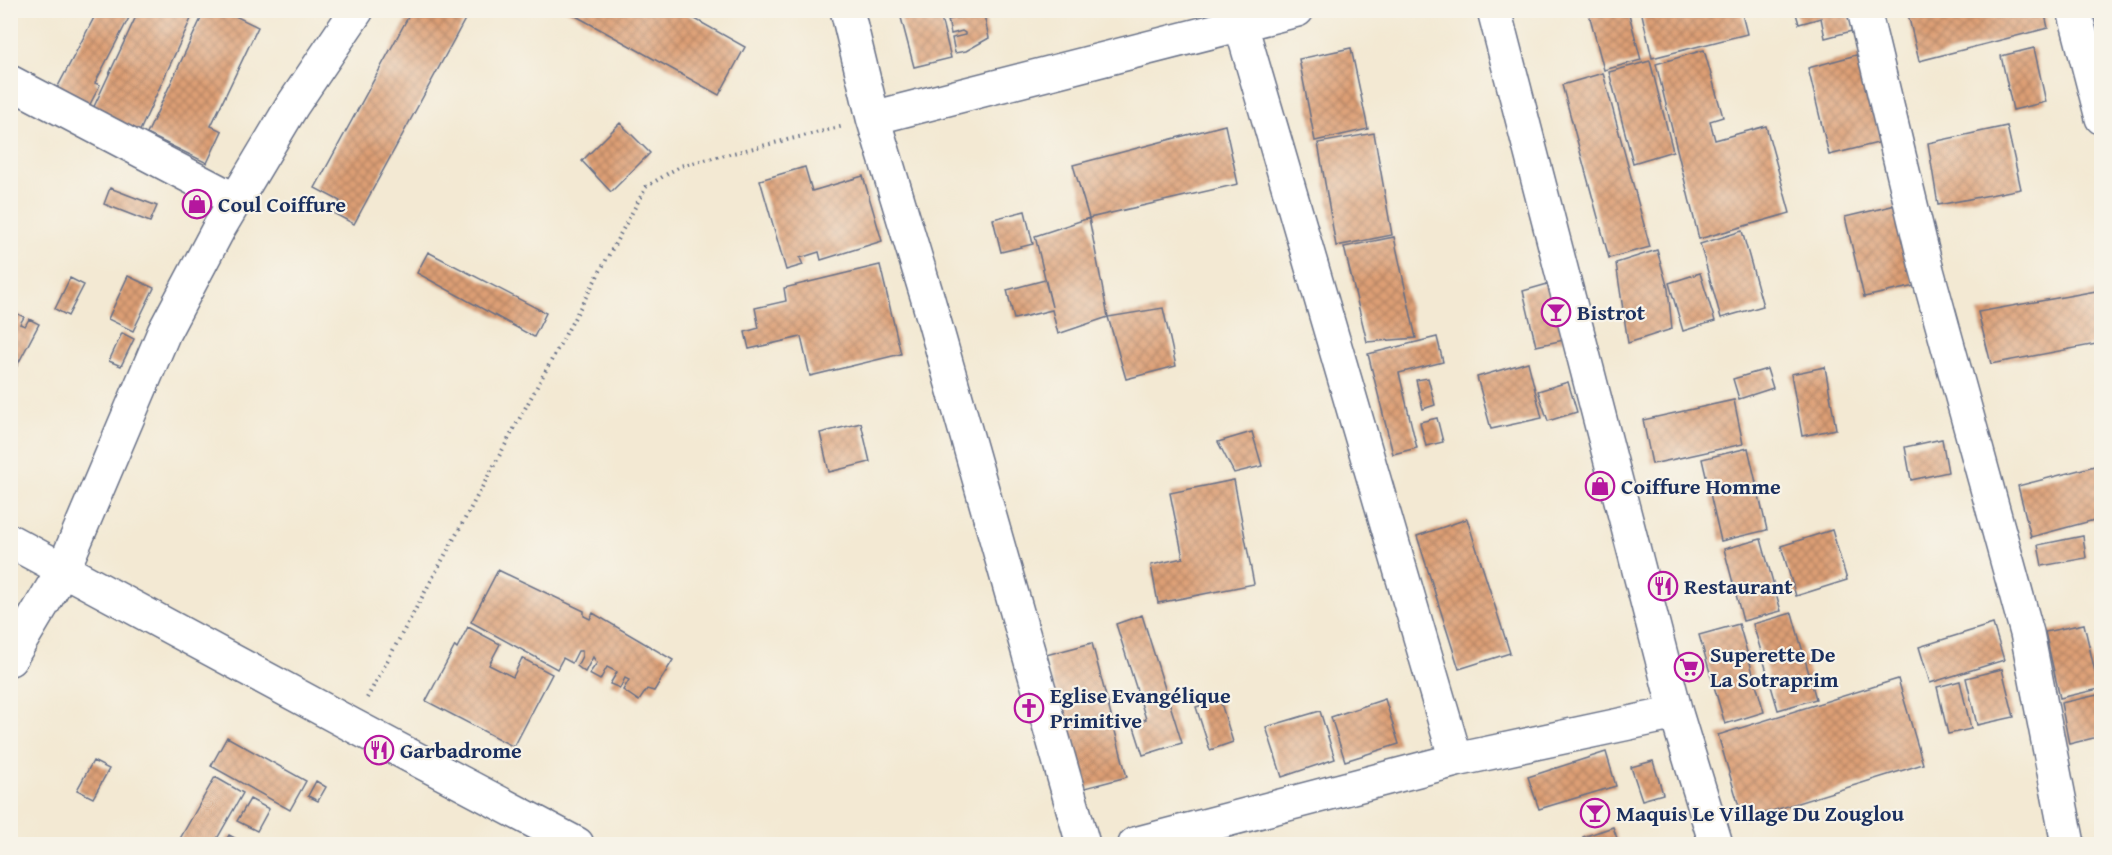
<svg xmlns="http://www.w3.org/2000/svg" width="2112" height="855" viewBox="0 0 2112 855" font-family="'Gentium Book Plus',serif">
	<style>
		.building { fill: url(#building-cross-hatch) }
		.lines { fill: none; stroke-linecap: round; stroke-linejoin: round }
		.street-casing { stroke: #677087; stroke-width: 36 }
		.path { stroke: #677087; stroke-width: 4; stroke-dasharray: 1.5 4.5; stroke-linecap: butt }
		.street { stroke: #fff; stroke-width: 33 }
		.labels { text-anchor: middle; stroke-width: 4.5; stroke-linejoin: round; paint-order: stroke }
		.poi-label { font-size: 22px; font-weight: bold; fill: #1b2f5e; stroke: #f7f3e8; text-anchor: start }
	</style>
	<defs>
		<pattern id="building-cross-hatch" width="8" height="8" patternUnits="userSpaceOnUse" patternTransform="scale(1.5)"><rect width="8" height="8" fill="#dd9f75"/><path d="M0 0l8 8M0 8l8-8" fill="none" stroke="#b28263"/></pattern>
	</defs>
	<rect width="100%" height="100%" fill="#f7f3e8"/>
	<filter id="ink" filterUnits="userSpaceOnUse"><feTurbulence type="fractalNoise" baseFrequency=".0167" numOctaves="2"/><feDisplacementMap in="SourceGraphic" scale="12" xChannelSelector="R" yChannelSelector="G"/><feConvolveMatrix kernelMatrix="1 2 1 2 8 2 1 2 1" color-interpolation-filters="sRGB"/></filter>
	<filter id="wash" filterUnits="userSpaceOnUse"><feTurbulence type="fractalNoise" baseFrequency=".008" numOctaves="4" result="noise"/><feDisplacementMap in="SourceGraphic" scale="24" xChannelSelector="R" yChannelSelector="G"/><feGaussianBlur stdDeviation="1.35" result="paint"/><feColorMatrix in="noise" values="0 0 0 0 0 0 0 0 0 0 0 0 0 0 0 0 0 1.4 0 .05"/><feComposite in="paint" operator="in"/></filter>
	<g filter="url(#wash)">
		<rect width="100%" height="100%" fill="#f3e9d3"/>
		<g id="blocks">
			<!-- building -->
			<path class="building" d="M98 10H133L95 83 100 85 87 110 54 94Z
				M139 10H195L138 135 91 113Z
				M205 10H223L258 27 211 126 222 131 207 163 147 134Z
				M412 10H470L354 224 333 213 340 201 315 188Z
				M565 10H679L745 47 719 95Z
				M899 10H939L951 58 914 67Z
				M946 10H983L989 38 966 51 955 53 952 38 965 35V33L962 31 951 34 948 20 959 17 960 15 958 13 946 16Z
				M1588 10H1628L1641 60 1604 70Z
				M1641 10H1741L1747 34 1652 58Z
				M1795 10H1847L1852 31 1825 38 1821 18 1799 24Z
				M1920 10H2044L2048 28 1919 61 1908 14Z
				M1351 48 1368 129 1315 141 1299 59Z
				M2034 48 2046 102 2013 110 2001 56Z
				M1704 50 1723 117 1710 121 1715 140 1766 126 1790 213 1699 239 1656 64Z
				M1860 54 1882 142 1829 155 1808 68Z
				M1650 61 1673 151 1633 163 1609 72Z
				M1603 73 1650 247 1609 258 1562 85Z
				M620 123 650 153 611 192 582 161Z
				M1225 125 1238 184 1089 218 1073 165Z
				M2007 126 2021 189 1938 205 1928 143Z
				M1374 133 1392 235 1336 246 1318 143Z
				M805 167 812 191 863 176 882 241 821 260 819 252 800 258 803 265 786 270 760 180Z
				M110 188 157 206 150 222 104 204Z
				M1896 205 1915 286 1864 297 1845 217Z
				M1025 211 1033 244 1001 252 993 219Z
				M1089 218 1108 317 1058 334 1052 310 1014 319 1007 290 1045 280 1052 307 1035 236Z
				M1742 231 1763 306 1721 318 1700 244Z
				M1394 237 1416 338 1367 342 1344 247Z
				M1657 250 1668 289 1672 329 1628 343 1616 263Z
				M428 252 546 313 534 337 417 273Z
				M880 265 901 354 810 376 801 337 749 349 745 332 759 328 755 308 786 301 784 288Z
				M1700 273 1715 321 1683 331 1669 283Z
				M128 276 154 288 133 331 108 319Z
				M70 278 84 285 68 316 55 309Z
				M1551 283 1564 340 1536 346 1523 291Z
				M2102 290V343L1991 364 1978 312Z
				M1163 308 1176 366 1126 379 1108 317Z
				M10 310 24 317 20 324 25 326 29 319 39 324 10 379Z
				M122 333 134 339 121 366 109 361Z
				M1437 337 1443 362 1399 373 1417 448 1393 454 1368 354Z
				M1528 362 1542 418 1491 429 1477 377Z
				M1825 367 1836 429 1802 436 1791 374Z
				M1767 369 1773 388 1739 399 1733 379Z
				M1428 378 1435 405 1423 409 1416 380Z
				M1568 382 1577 412 1548 421 1538 391Z
				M1734 400 1743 444 1652 464 1643 420Z
				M1437 418 1443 442 1426 446 1420 422Z
				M861 423 870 462 829 472 820 433Z
				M1252 432 1262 466 1234 473 1218 442Z
				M1942 439 1948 472 1911 480 1905 447Z
				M1748 448 1767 530 1721 541 1702 459Z
				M2102 464V518L2031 537 2018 486Z
				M1234 480 1254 584 1158 603 1151 565 1183 558 1170 493Z
				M1467 519 1510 653 1459 669 1417 536Z
				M1832 530 1847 580 1796 596 1781 546Z
				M2083 536 2086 558 2042 566 2038 545Z
				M1761 539 1781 611 1743 621 1724 549Z
				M498 570 584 611V616L590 619 593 613 673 660 654 691 647 689 639 701 623 690 629 680 625 678 620 688 610 684 617 672 607 667 600 680 589 674 597 663 593 657 585 672 577 666 582 656V651H578L572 663 563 658 557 669 471 622Z
				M1792 613 1816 699 1778 710 1753 624Z
				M1142 615 1182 743 1143 755 1133 724 1146 719 1116 624Z
				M1739 624 1764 712 1725 724 1699 635Z
				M1993 624 2004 660 1930 683 1919 647Z
				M2084 624 2099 689 2060 698 2045 632Z
				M468 627 500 644 489 665 513 677 522 658 552 674 514 747 426 701 455 646 457 648Z
				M1092 643 1127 777 1081 789 1046 655Z
				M2002 669 2014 717 1977 725 1966 678Z
				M1898 679 1923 764 1743 820 1718 735Z
				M1960 681 1971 729 1948 734 1937 687Z
				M2102 694V736L2069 744 2061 703Z
				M1385 699 1399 744 1345 761 1331 717Z
				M1220 700 1233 742 1210 750 1196 707Z
				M1320 711 1335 759 1282 777 1266 727Z
				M227 737 306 781 290 810 211 766Z
				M1606 752 1616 786 1539 809 1528 777Z
				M93 761 109 769 93 798 77 790Z
				M1653 761 1663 794 1642 800 1631 767Z
				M215 777 243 793 214 844H177Z
				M316 781 326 787 318 801 308 796Z
				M250 799 269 809 257 831 237 821Z
				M1613 827 1619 844H1586L1583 837Z
				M229 835 246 844H224Z"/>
		</g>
	</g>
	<g filter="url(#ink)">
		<use href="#blocks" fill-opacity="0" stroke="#677087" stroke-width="1.5"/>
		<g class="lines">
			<!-- street casing -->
			<g class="street-casing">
				<path id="street" d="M847 10 873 118 927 296 1083 844
					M1494 10 1676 713
					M1864 10 1925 263 2027 633 2068 844
					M2074 10 2102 118
					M1241 25 1456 760
					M10 82 235 200
					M873 118 1297 10
					M10 541 352 725 577 844
					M10 659 63 570 164 332 219 228 292 106 357 10
					M1135 844 1456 760 1676 713 1716 844"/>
			</g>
			<!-- path -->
			<path class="path" d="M367 698 646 187 680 166 844 126"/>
			<!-- street -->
			<use href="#street" class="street"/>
		</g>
	</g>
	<!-- icons -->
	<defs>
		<g id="shop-ring" transform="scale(1.5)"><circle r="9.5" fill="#f7f3e8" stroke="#b5179e" stroke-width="1.5"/><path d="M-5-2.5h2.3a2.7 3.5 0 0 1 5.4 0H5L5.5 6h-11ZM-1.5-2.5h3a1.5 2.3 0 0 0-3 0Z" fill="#b5179e"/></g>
		<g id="bar-ring" transform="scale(1.5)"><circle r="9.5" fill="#f7f3e8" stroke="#b5179e" stroke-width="1.5"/><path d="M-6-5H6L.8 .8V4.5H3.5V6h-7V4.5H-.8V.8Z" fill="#b5179e"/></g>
		<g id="restaurant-ring" transform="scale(1.5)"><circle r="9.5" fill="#f7f3e8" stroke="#b5179e" stroke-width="1.5"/><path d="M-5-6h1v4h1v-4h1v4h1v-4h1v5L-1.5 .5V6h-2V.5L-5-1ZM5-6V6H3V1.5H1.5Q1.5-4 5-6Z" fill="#b5179e"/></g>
		<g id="supermarket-ring" transform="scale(1.5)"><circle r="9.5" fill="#f7f3e8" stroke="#b5179e" stroke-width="1.5"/><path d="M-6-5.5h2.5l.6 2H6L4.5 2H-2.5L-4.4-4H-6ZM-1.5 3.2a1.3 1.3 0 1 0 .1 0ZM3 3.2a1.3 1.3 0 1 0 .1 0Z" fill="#b5179e"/></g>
		<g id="church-ring" transform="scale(1.5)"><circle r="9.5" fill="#f7f3e8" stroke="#b5179e" stroke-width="1.5"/><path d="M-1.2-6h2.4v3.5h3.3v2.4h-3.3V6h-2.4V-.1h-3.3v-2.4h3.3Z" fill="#b5179e"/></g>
	</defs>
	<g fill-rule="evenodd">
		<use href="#shop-ring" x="197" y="204"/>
		<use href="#bar-ring" x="1556" y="312"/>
		<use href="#shop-ring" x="1600" y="486"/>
		<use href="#restaurant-ring" x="1663" y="586"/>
		<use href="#supermarket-ring" x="1689" y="667"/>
		<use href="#church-ring" x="1029" y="708"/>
		<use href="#restaurant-ring" x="379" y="750"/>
		<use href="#bar-ring" x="1595" y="813"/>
	</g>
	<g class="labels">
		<!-- poi labels -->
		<g class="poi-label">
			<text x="218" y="212">Coul Coiffure</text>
			<text x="1577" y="320">Bistrot</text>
			<text x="1621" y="494">Coiffure Homme</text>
			<text x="1684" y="594">Restaurant</text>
			<text x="1710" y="662">Superette De<tspan x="1710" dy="25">La Sotraprim</tspan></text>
			<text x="1050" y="703">Eglise Evangélique<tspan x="1050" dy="25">Primitive</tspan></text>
			<text x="400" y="758">Garbadrome</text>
			<text x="1616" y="821">Maquis Le Village Du Zouglou</text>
		</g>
	</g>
	<!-- margin -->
	<rect width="2112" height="855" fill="none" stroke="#f7f3e8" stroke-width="36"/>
</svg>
